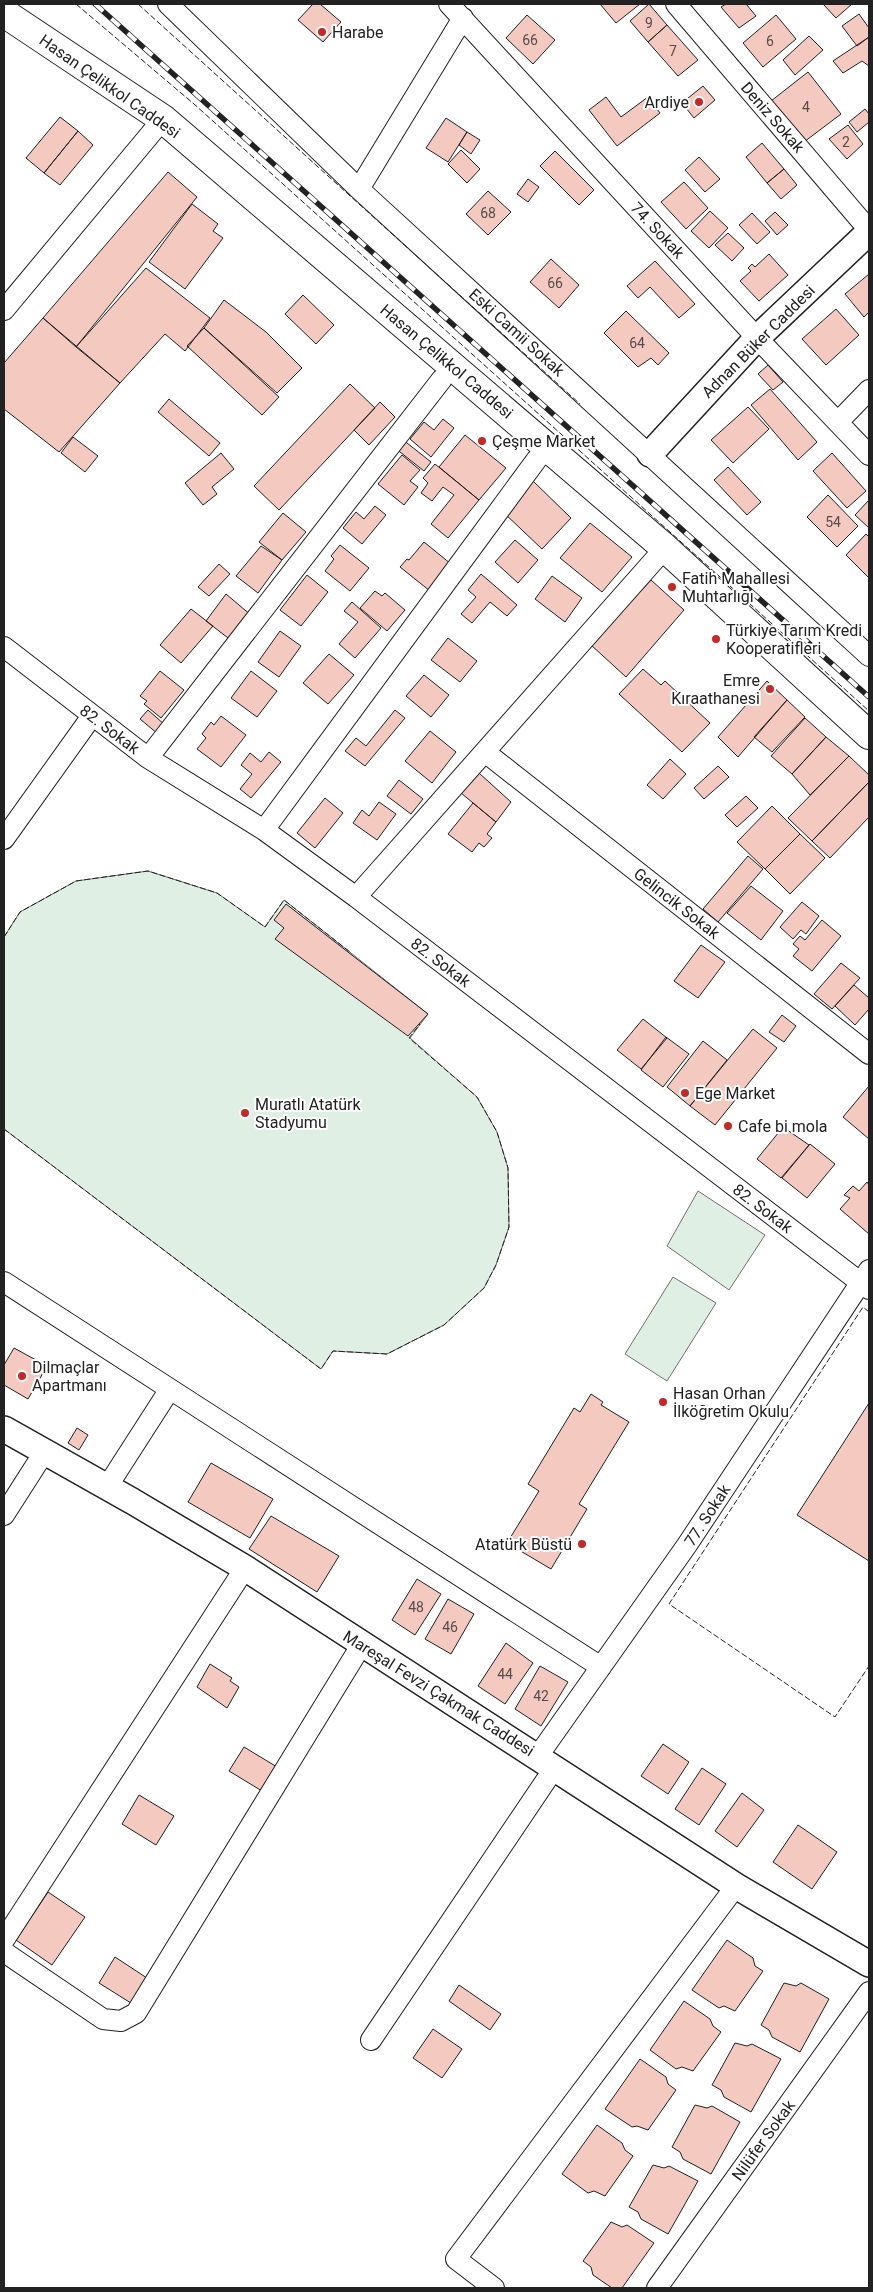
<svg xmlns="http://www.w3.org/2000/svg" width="873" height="2292" viewBox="0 0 873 2292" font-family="Roboto,sans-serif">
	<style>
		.green { fill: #e0efe3; stroke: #6f6f6f }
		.building { fill: #f3c9c0; stroke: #222 }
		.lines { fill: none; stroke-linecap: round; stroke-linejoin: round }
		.minor-casing { stroke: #222; stroke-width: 22 }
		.tertiary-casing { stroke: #222; stroke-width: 28 }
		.secondary-casing { stroke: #222; stroke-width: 30 }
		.minor { stroke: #fff; stroke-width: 20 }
		.tertiary { stroke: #fff; stroke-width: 25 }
		.secondary { stroke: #fff; stroke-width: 28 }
		.rail-casing { stroke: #222; stroke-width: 5.5 }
		.rail { stroke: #fff; stroke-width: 4; stroke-dasharray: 11; stroke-linecap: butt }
		.fence { stroke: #222; stroke-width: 1; stroke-dasharray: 6 2.5; stroke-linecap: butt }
		.poi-dot { fill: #c62828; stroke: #fff; stroke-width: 2 }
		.labels { text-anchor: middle; stroke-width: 4; stroke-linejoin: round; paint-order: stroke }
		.number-label { font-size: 14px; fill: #564c4a }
		.poi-label { font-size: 16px; fill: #222; stroke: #fff; text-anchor: start }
		.street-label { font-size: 16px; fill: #222; stroke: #fff }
	</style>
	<rect width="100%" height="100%" fill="#fff"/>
	<!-- green -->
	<path class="green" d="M148 871 217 893 265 927 284 900 428 1014 410 1038 477 1097 497 1132 508 1168 509 1227 496 1265 484 1288 444 1325 387 1354 333 1351 321 1369 4 1129V937L20 912 76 881Z
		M698 1191 765 1235 729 1290 667 1246Z
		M673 1277 716 1303 667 1381 625 1354Z"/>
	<!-- building -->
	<path class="building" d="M313 4H320L341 22 323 42 298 20Z
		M600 4H640L616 23Z
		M649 4 667 25 648 42 630 21Z
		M726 4H746L756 16 739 28 721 7Z
		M823 4H852L836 18Z
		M859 14 869 28V37L857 46 842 26Z
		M527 15 555 40 533 64 506 38Z
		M776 15 796 39 763 67 743 43Z
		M667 25 698 60 678 76 648 42Z
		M809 36 823 50 795 75 783 60Z
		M869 37V66L862 61 843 73 833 61Z
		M808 72 841 114 804 142 771 101Z
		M703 86 715 100 694 118 682 103Z
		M606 97 621 117 648 97 660 113 617 146 589 110Z
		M865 109 869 114V122L857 132 849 122Z
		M60 117 78 131 44 173 26 158Z
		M446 118 467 132 448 162 426 148Z
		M848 125 863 144 847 159 829 139Z
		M78 131 93 145 60 185 44 173Z
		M467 132 480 140 471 154 459 145Z
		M762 143 784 169 767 183 746 157Z
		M461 150 480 169 467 183 448 164Z
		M555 151 594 190 579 205 540 166Z
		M699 157 720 179 705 192 685 170Z
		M784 169 797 185 781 199 767 183Z
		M168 172 197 197 76 347 43 318Z
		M528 179 539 187 528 202 517 194Z
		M684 182 708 208 686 229 661 202Z
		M488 191 511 212 488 235 466 214Z
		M192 204 218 224 213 231 223 238 185 289 149 262Z
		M710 211 728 228 709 248 691 231Z
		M775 212 788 225 777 235 765 221Z
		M752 213 770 232 757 244 739 225Z
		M728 233 744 248 732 261 715 245Z
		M769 254 788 275 759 301 740 281 751 271 748 268 752 264 755 267Z
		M551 259 579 285 559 308 530 282Z
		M655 261 695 304 679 318 650 287 638 298 627 286Z
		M146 268 210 318 185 351 165 334 120 383 76 347Z
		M869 274V312L864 317 845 294Z
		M303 295 334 325 316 344 285 314Z
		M224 300 266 332 302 368 277 393 204 328Z
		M836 309 859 335 826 365 802 339Z
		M626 311 669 353 658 365 651 358 638 367 604 333Z
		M43 318 120 383 59 452 4 409V363Z
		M204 328 279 397 262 415 187 346Z
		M768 365 783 382 773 390 758 374Z
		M350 384 375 408 279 510 254 486Z
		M770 389 817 442 798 460 751 405Z
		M169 399 220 443 209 456 158 412Z
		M380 402 395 417 369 445 354 430Z
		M748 407 769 429 733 463 711 440Z
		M443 419 454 428 431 457 410 439 424 422 434 430Z
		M465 435 506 468 479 500 439 467Z
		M73 437 98 456 85 472 61 453Z
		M402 439 431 462 424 471 395 448Z
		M221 453 234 469 212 487 217 494 203 505 185 483Z
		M832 453 866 491 847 508 813 471Z
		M402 455 420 470 410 481 418 487 404 505 378 484Z
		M435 464 479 500 448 538 431 524 454 495 443 487 432 501 421 493 428 483 423 478Z
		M728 467 761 502 747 515 714 480Z
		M532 480 571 518 542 549 502 511Z
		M828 495 858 526 837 547 807 517Z
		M869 500V528L855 515Z
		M375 506 386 515 362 544 343 528 356 512 364 519Z
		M283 513 306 532 282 560 259 542Z
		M590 523 632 557 602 592 560 558Z
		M866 534 869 537V578L846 555Z
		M515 540 538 560 518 583 495 562Z
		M424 542 451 564 430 591 400 567 407 559 409 560Z
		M340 545 369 568 350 591 325 571 334 559 331 556Z
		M261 546 282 560 258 593 236 576Z
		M219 564 230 574 209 596 198 587Z
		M481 574 517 605 507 616 490 602 472 623 461 614 476 597 468 590Z
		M307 575 328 592 301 626 280 610Z
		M552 576 582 598 565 622 535 599Z
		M651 580 684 610 626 677 591 645Z
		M375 591 382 596 385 593 405 610 387 631 360 608Z
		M226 594 252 616 232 641 206 621Z
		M352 602 381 628 355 658 339 644 358 622 344 611Z
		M191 609 213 626 181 663 160 645Z
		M280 631 301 646 279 677 258 662Z
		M448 638 477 661 460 682 431 660Z
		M329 654 354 675 328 704 303 683Z
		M643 669 661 685 665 681 710 723 682 752 619 694Z
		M160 671 184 690 161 718 144 704 147 701 140 696Z
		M251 671 277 691 257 717 231 698Z
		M424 675 449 695 431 717 406 696Z
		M767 681 787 700 738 757 718 737Z
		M787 700 805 717 772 752 754 737Z
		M148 710 165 725 158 734 140 719Z
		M395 710 405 718 365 766 345 751 356 738 366 746Z
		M221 716 246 735 221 767 197 749 206 738 202 734 211 722 214 725Z
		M805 718 826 737 792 774 771 756Z
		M430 731 456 752 432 783 405 761Z
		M826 737 849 756 810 795 792 774Z
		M269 752 281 762 251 798 240 789 252 774 241 765 250 753 261 762Z
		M849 756 869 775V782L812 841 788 818Z
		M670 759 686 774 663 799 647 785Z
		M718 766 729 777 704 799 694 788Z
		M479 773 511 802 496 822 461 793Z
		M399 780 423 799 411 814 387 796Z
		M869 782V817L830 858 812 841Z
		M746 796 758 808 737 827 725 815Z
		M325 798 343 813 315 848 297 833Z
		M379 802 396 814 377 840 353 823 362 810 369 816Z
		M473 803 496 822 487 834 492 838 484 847 479 843 472 852 448 834Z
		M772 806 800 834 765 869 737 842Z
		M800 834 825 858 790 894 765 869Z
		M748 856 763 869 718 922 703 909Z
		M751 886 783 911 761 940 727 913Z
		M802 902 819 916 806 934 801 930 793 939 780 927Z
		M286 904 428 1014 408 1036 275 939 284 928 274 920Z
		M822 920 841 936 812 971 793 956 799 949 793 944 800 936 805 940Z
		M701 945 725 962 698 998 674 981Z
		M841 963 860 978 832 1009 814 994Z
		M854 985 869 998V1009L855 1025 835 1006Z
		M782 1015 796 1026 784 1042 769 1032Z
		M643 1019 667 1038 641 1069 617 1050Z
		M753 1029 777 1048 715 1125 690 1106Z
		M666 1037 689 1054 663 1087 641 1070Z
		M703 1041 727 1060 690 1106 667 1087Z
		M869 1086V1139L843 1117Z
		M783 1127 809 1145 781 1178 757 1159Z
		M810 1144 835 1164 807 1198 782 1178Z
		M867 1182 869 1185V1234L840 1209 850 1198 844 1195 853 1186 859 1191Z
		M14 1348 47 1366 28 1399 4 1385V1365Z
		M591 1394 603 1402 601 1405 629 1422 579 1504 587 1509 551 1569 507 1543 539 1491 528 1484 574 1408 580 1412Z
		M869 1403V1561L797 1515Z
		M77 1428 88 1435 79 1450 68 1443Z
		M211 1463 273 1499 250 1538 188 1502Z
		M271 1516 339 1556 317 1592 249 1549Z
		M417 1579 441 1594 415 1635 392 1620Z
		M448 1599 474 1614 451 1654 425 1639Z
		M506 1643 533 1663 505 1704 478 1686Z
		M210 1664 232 1678 230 1681 239 1687 227 1708 197 1687Z
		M540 1666 568 1682 541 1726 515 1709Z
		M663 1744 689 1762 668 1794 641 1776Z
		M244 1747 277 1767 262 1791 229 1771Z
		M702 1768 726 1784 699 1825 675 1809Z
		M742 1793 764 1810 737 1847 715 1831Z
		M139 1795 174 1816 156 1845 122 1824Z
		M798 1825 837 1852 812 1889 773 1862Z
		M48 1892 85 1917 52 1965 16 1940Z
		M727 1940 753 1958 755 1966 763 1971 735 2011 724 2006 719 2008 692 1990Z
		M115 1957 150 1980 134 2005 99 1983Z
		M784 1983 796 1986 801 1983 829 1999 800 2052 772 2037 769 2030 761 2025Z
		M459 1985 501 2014 490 2030 449 2001Z
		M684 2001 710 2019 713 2026 721 2032 693 2071 682 2067 676 2069 650 2050Z
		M433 2029 462 2049 442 2078 413 2058Z
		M735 2043 747 2046 752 2044 781 2059 751 2112 724 2097 721 2090 712 2085Z
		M640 2059 666 2077 668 2084 676 2090 648 2130 637 2126 632 2127 605 2109Z
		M695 2105 707 2108 712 2106 740 2122 711 2174 683 2159 680 2152 672 2147Z
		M597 2125 622 2143 625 2150 633 2156 605 2196 594 2191 588 2193 562 2174Z
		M653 2165 664 2168 669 2166 698 2181 668 2234 641 2219 638 2212 629 2207Z
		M611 2222 622 2227 627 2225 654 2243 622 2288H612L593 2275 591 2267 583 2261Z"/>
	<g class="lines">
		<!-- minor casing -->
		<g class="minor-casing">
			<path id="minor" d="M168 4 359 189 869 656
				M449 4 757 338 869 455
				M676 4 869 230
				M359 189 463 18
				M4 310 163 119
				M838 422 869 390
				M4 647 148 758 264 830 356 897 869 1289
				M485 752 869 1054
				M148 758 442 379
				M264 830 537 459 549 448
				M4 839 92 716
				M356 897 665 548
				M4 1282 601 1667
				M107 1487 170 1389
				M4 1515 45 1451
				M538 1756 687 1545 869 1270
				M4 1940 245 1568
				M4 1952 103 2019 121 2021 136 2013 362 1644
				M371 2040 555 1767
				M494 2288 456 2259 736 1886
				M657 2288 869 1992"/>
		</g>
		<!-- tertiary casing -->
		<g class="tertiary-casing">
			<path id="tertiary" d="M650 454 757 338 869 232
				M4 1429 132 1501 245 1568 736 1886 869 1964"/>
		</g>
		<!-- secondary casing -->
		<g class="secondary-casing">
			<path id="secondary" d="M4 13 163 119 665 548 869 735"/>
		</g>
		<!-- minor -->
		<use href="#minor" class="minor"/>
		<!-- tertiary -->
		<use href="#tertiary" class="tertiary"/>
		<!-- secondary -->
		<use href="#secondary" class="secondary"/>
		<!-- rail casing -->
		<g class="rail-casing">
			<path id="rail" d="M95 4 869 697"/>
		</g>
		<!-- rail -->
		<use href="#rail" class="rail"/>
		<!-- fence -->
		<path class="fence" d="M76 4 194 104 869 711
			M138 4 580 404
			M4 937 20 912 76 881 148 871 217 893 265 927 284 900 350 952
			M4 1129 321 1369 333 1351 387 1354 444 1325 484 1288 496 1265 509 1227 508 1168 497 1132 477 1097 409 1038 420 1024
			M869 1312 863 1307 669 1604 835 1717 869 1666"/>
	</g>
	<!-- markers -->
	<g class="poi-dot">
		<circle cx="322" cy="32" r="5"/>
		<circle cx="699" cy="102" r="5"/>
		<circle cx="482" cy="441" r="5"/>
		<circle cx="672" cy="587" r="5"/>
		<circle cx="716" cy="639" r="5"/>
		<circle cx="770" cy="689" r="5"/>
		<circle cx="685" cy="1093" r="5"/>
		<circle cx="245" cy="1113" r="5"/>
		<circle cx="728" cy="1126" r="5"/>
		<circle cx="22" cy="1376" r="5"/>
		<circle cx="663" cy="1402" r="5"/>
		<circle cx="582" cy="1544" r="5"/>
	</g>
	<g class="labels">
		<!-- number labels -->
		<g class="number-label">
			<text x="649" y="28">9</text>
			<text x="530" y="45">66</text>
			<text x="770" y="46">6</text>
			<text x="673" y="56">7</text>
			<text x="806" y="112">4</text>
			<text x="846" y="147">2</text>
			<text x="488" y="218">68</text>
			<text x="555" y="288">66</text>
			<text x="637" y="348">64</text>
			<text x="833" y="527">54</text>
			<text x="416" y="1612">48</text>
			<text x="450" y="1632">46</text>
			<text x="505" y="1679">44</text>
			<text x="541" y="1701">42</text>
		</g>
		<!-- poi labels -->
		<g class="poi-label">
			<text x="332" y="38">Harabe</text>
			<text x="689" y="108" text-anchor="end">Ardiye</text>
			<text x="492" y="447">Çeşme Market</text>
			<text x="682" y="584">Fatih Mahallesi<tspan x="682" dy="18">Muhtarlığı</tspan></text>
			<text x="726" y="636">Türkiye Tarım Kredi<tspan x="726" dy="18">Kooperatifleri</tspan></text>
			<text x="760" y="686" text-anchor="end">Emre<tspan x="760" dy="18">Kıraathanesi</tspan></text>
			<text x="695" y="1099">Ege Market</text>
			<text x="255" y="1110">Muratlı Atatürk<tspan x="255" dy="18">Stadyumu</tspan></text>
			<text x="738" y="1132">Cafe bi mola</text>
			<text x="32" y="1373">Dilmaçlar<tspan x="32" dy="18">Apartmanı</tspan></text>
			<text x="673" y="1399">Hasan Orhan<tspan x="673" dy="18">İlköğretim Okulu</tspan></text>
			<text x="572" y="1550" text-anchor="end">Atatürk Büstü</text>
		</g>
		<!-- street labels -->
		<g class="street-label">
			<text transform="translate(110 86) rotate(35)" y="6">Hasan Çelikkol Caddesi</text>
			<text transform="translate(773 117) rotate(49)" y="6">Deniz Sokak</text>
			<text transform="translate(658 230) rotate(47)" y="6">74. Sokak</text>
			<text transform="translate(517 332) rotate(42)" y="6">Eski Camii Sokak</text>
			<text transform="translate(758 341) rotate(-45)" y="6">Adnan Büker Caddesi</text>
			<text transform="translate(447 361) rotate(40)" y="6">Hasan Çelikkol Caddesi</text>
			<text transform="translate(110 729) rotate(37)" y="6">82. Sokak</text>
			<text transform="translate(677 903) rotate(38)" y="6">Gelincik Sokak</text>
			<text transform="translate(441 962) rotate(37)" y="6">82. Sokak</text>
			<text transform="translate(763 1208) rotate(37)" y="6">82. Sokak</text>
			<text transform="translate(707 1515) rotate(-57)" y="6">77. Sokak</text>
			<text transform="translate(439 1693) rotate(32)" y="6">Mareşal Fevzi Çakmak Caddesi</text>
			<text transform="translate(763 2140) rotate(-54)" y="6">Nilüfer Sokak</text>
		</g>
	</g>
	<!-- border -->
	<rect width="873" height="2292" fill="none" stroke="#222222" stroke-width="10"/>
</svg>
